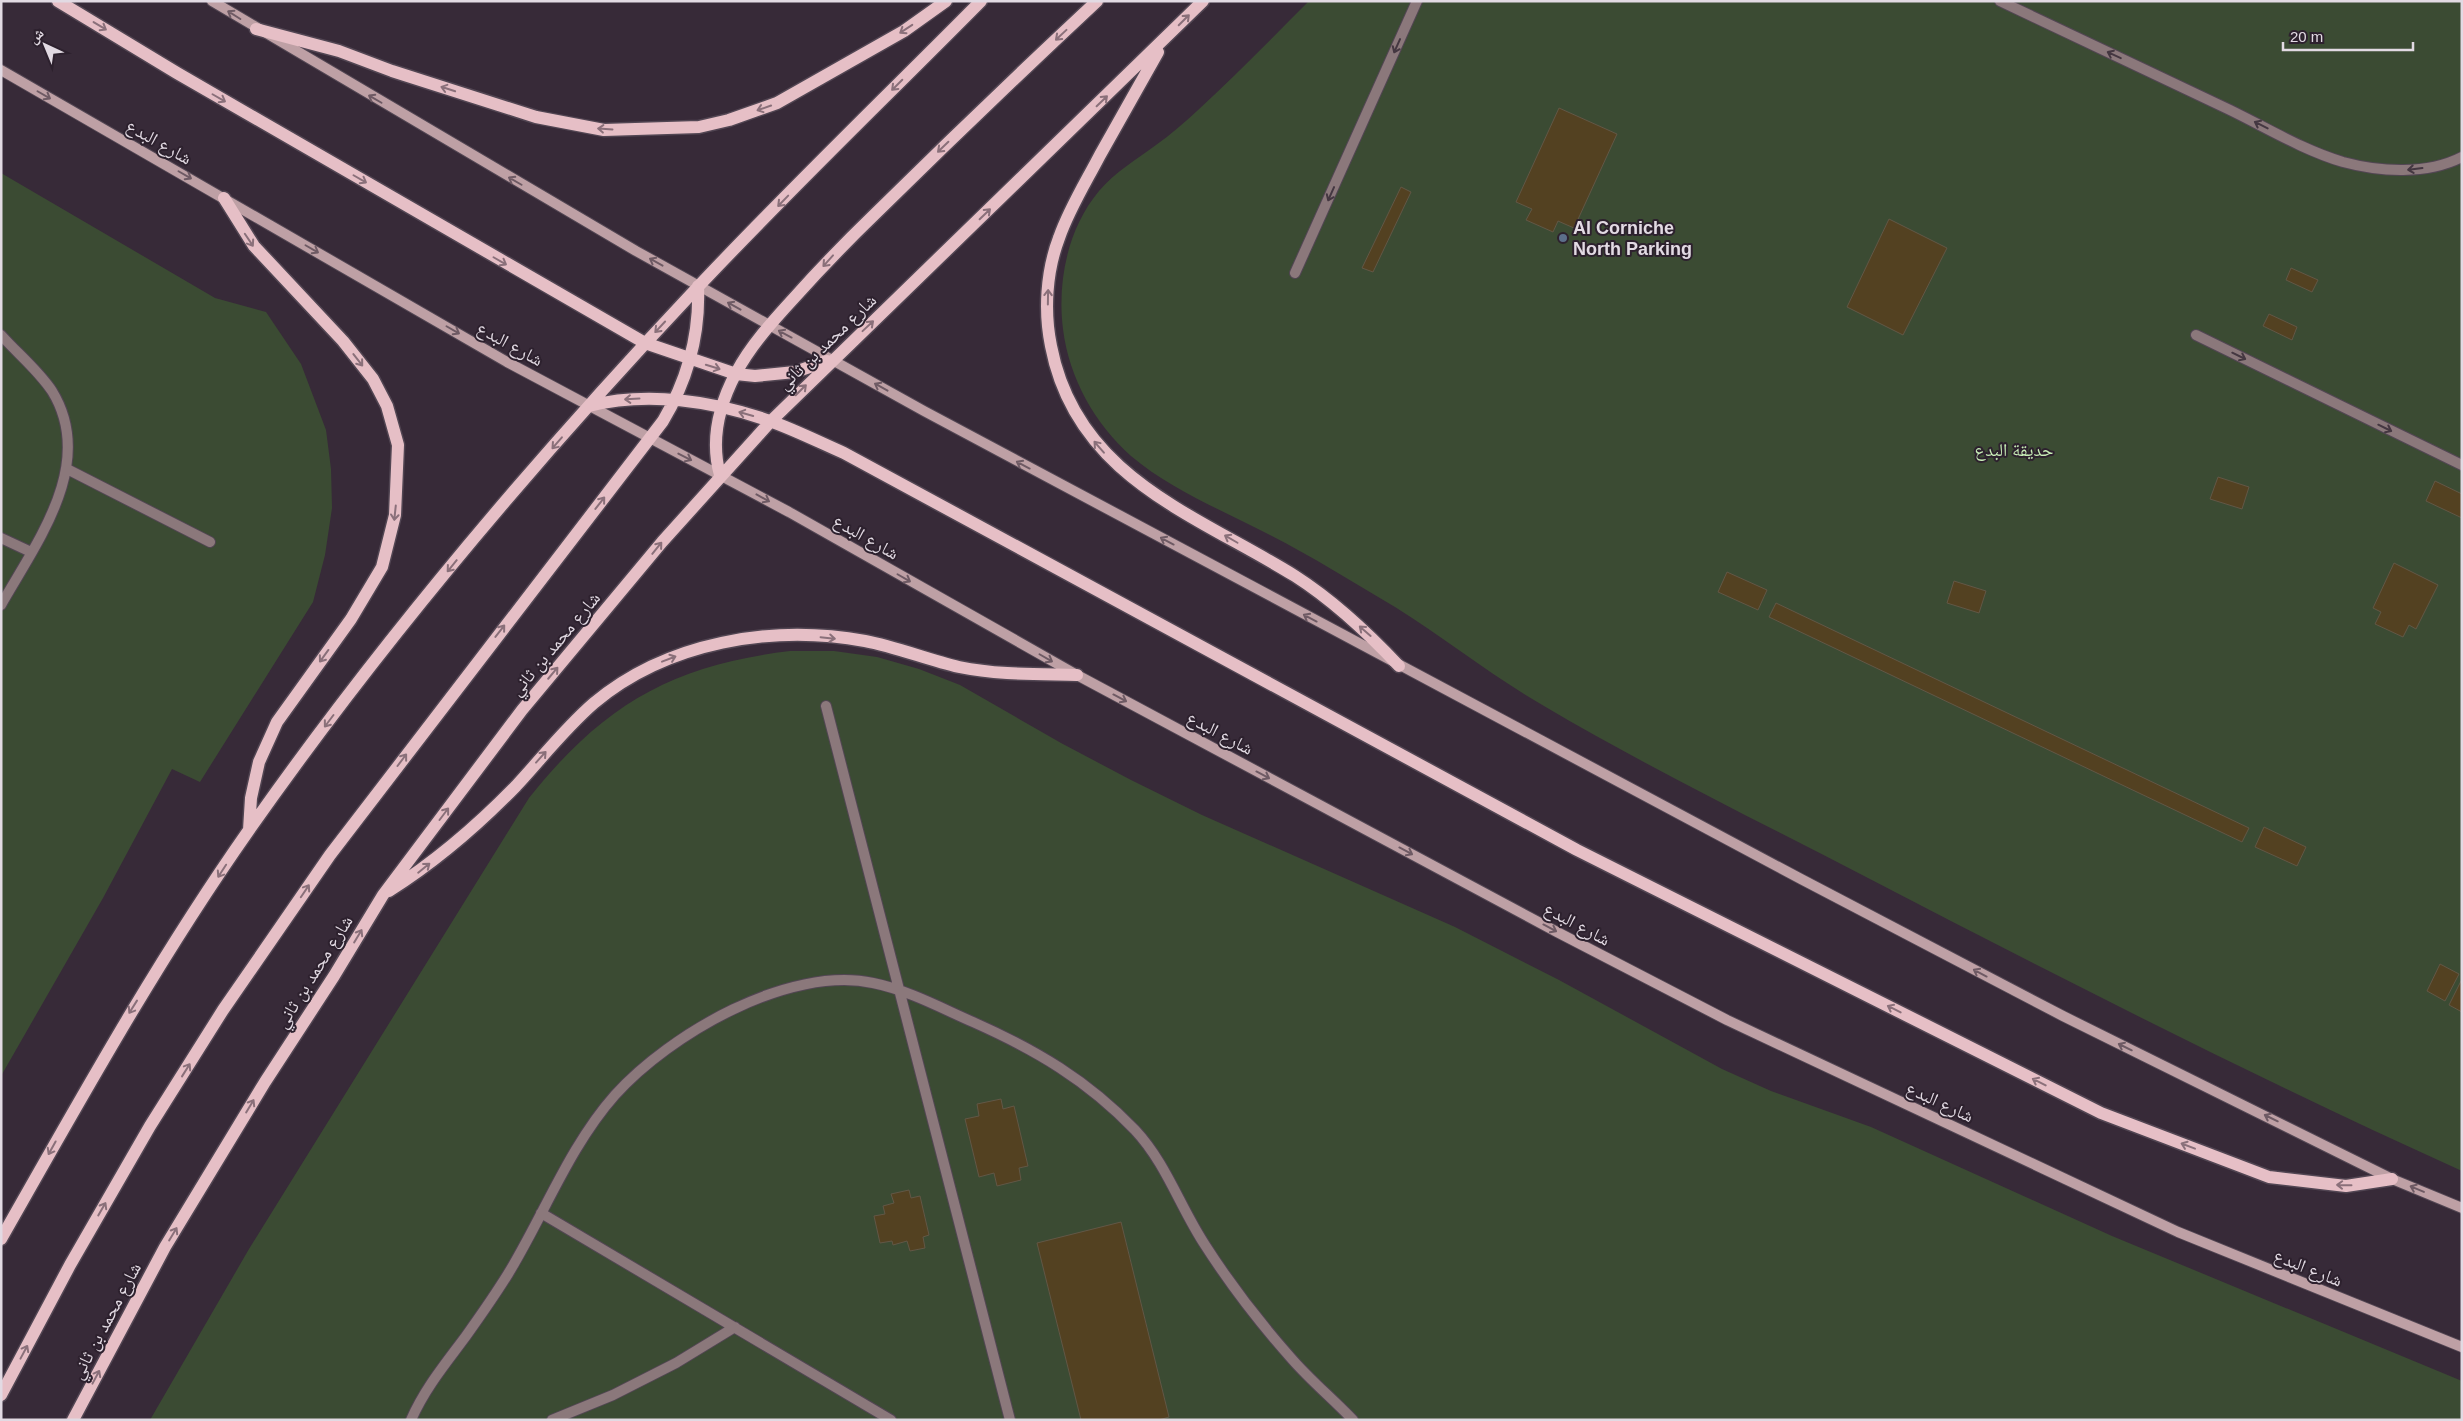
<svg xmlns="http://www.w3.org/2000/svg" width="2463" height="1421" viewBox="0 0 2463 1421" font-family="Helvetica,'Noto Naskh Arabic',sans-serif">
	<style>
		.green { fill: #3b4b33 }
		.building { fill: #534121; stroke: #625746 }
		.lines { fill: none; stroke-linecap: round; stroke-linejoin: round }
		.service-casing { stroke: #524653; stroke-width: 12 }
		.pedestrian-casing { stroke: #524653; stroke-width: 12 }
		.secondary-casing { stroke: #524653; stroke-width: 12 }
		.primary-casing { stroke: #524653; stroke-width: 15 }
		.service { stroke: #8b787b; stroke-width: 10 }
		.pedestrian { stroke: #8b787b; stroke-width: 10 }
		.secondary { stroke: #bea0a5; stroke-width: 10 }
		.primary { stroke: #e6bfc6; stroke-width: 12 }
		.oneway { stroke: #6e5a64 }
		.oneway2 { stroke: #8a707a }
		.oneway3 { stroke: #443741 }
		.service-dot { fill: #5c6f8a; stroke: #2d212e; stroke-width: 2 }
		.labels { text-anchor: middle; stroke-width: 4; stroke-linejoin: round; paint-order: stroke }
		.street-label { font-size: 18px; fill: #e2dae3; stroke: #2d212e }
		.poi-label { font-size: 18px; font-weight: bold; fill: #e2dae3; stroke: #2d212e; text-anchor: start }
		.park-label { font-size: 18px; fill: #c8eeb7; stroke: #2d212e }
	</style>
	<rect width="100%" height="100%" fill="#372a38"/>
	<!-- green -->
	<path class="green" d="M1309 1H2462V1171C2261 1080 2064 980 1868 878 1760 822 1649 768 1544 706 1492 676 1446 639 1395 607 1353 582 1311 556 1268 534 1222 510 1171 490 1131 456 1095 424 1069 378 1063 329 1057 281 1068 228 1099 191 1115 172 1137 159 1156 145 1170 135 1184 123 1197 111 1235 76 1272 38 1309 1Z
		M1 173 215 298 266 312 301 364 326 430 331 469 332 508 325 555 313 602 200 782 172 769 103 898 1 1076Z
		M790 651H834L877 657 919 669 960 685 1061 743 1131 780 1202 815 1455 927 1559 980 1722 1069 1771 1091 1871 1127 2112 1236 2462 1381V1420H150L249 1249 529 798C603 705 672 665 790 651Z"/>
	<!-- building -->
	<path class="building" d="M1559 108 1617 134 1574 228 1558 221 1553 232 1526 220 1532 209 1516 202Z
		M1401 187 1411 192 1373 272 1362 268Z
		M1889 219 1947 248 1903 335 1847 307Z
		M2291 268 2318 280 2312 292 2286 280Z
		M2269 314 2297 327 2292 340 2263 326Z
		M2218 477 2249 487 2242 509 2210 499Z
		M2435 481 2462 494V518L2426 501Z
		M2394 563 2438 585 2416 629 2409 625 2403 637 2375 624 2381 612 2373 608Z
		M1727 572 1767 590 1758 610 1718 592Z
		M1954 581 1986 591 1979 613 1947 603Z
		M1776 603 2249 828 2242 842 1769 617Z
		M2264 827 2306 847 2297 866 2255 847Z
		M2440 964 2459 974 2445 1001 2427 991Z
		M2462 979V1012L2449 1005Z
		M1001 1099 1003 1109 1014 1106 1028 1166 1019 1168 1021 1180 997 1186 994 1173 979 1177 965 1119 979 1116 977 1104Z
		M909 1190 911 1198 920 1196 929 1235 923 1237 925 1248 910 1251 907 1241 893 1245 892 1241 880 1243 874 1216 885 1214 883 1206 894 1203 891 1194Z
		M1121 1222 1169 1417 1159 1420H1081L1037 1243Z"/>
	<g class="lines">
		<!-- service casing -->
		<g class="service-casing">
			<path id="service" d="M2000 1C2077 37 2153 74 2230 110 2267 128 2303 150 2343 162 2380 172 2427 175 2462 157
				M1295 273 1417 1
				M1 335C18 354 38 370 52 391 97 464 36 543 1 605
				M2196 335 2462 465
				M67 469 210 542
				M1 538 31 552"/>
		</g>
		<!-- pedestrian casing -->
		<g class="pedestrian-casing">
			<path id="pedestrian" d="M826 706 1010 1420
				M541 1213 891 1420
				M411 1420C425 1388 446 1363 466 1336 481 1315 495 1295 508 1274 544 1215 569 1147 615 1095 670 1034 789 965 873 983 908 990 941 1008 973 1022 1036 1050 1087 1080 1135 1130 1166 1163 1180 1207 1205 1245 1230 1284 1260 1323 1291 1358 1310 1380 1333 1399 1353 1420
				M552 1420 613 1395 676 1363 735 1327"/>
		</g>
		<!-- secondary casing -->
		<g class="secondary-casing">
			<path id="secondary" d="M212 1 636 251 924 411 1801 879 2063 1016 2392 1179 2462 1208
				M1 70 507 362 789 512 1077 675 1557 932 1727 1020 2178 1232 2462 1347"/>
		</g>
		<!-- primary casing -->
		<g class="primary-casing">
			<path id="primary" d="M58 1 177 73 645 343 736 374 755 376 795 372 827 361
				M256 29 339 51 392 71 536 117 604 130 699 127 729 120 777 103 904 31 946 1
				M1158 52C1139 86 1119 121 1100 155 1086 182 1069 209 1059 238 1046 272 1044 312 1051 346 1076 477 1195 514 1295 576 1334 601 1368 633 1399 666
				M224 198 254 246 343 341 373 379 387 406 398 445 395 515 382 567 351 619 277 722 259 762 251 798 249 830
				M589 406C647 391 714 401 770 421 795 430 819 442 844 453L1577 850 2101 1113 2269 1177 2346 1186 2392 1179
				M720 475C710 439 719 405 736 373 751 345 772 322 794 298 820 269 847 241 875 214 948 142 1022 71 1097 1
				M389 891C435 862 478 825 516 786 542 758 565 728 594 703 667 642 772 624 865 641 897 647 928 660 959 667 998 675 1038 674 1077 675
				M1 1239C80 1100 157 961 249 830 383 639 535 460 695 290 788 191 886 97 981 1
				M1 1395 70 1265 150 1126 223 1010 330 855 663 421C688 379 700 335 698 286
				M73 1420 165 1247 265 1082 334 976 383 895 522 710 662 542 771 421 1203 1"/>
		</g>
		<!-- service -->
		<use href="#service" class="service"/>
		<!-- pedestrian -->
		<use href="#pedestrian" class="pedestrian"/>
		<!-- secondary -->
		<use href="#secondary" class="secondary"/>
		<!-- primary -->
		<use href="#primary" class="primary"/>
	</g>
	<!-- one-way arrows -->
	<defs><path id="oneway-shaft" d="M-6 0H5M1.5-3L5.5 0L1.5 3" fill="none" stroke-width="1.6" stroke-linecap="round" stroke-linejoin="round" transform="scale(1.25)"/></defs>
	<g class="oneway">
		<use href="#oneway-shaft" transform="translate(234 15) rotate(-148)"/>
		<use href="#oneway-shaft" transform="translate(44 95) rotate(30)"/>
		<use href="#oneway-shaft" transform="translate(375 99) rotate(-150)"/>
		<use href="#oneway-shaft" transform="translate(185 175) rotate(30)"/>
		<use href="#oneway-shaft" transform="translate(515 181) rotate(-150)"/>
		<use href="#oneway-shaft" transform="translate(312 249) rotate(30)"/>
		<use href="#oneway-shaft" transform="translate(656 262) rotate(-151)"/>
		<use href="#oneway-shaft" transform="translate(734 306) rotate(-151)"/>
		<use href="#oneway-shaft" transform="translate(453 330) rotate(30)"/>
		<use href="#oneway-shaft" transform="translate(785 334) rotate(-152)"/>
		<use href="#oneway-shaft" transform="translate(881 387) rotate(-151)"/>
		<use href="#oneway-shaft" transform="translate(685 457) rotate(27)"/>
		<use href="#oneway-shaft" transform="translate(1023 465) rotate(-152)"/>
		<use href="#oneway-shaft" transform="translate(763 498) rotate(29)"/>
		<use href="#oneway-shaft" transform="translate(1167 541) rotate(-152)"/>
		<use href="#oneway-shaft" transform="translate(904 578) rotate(30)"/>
		<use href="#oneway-shaft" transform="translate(1310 618) rotate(-152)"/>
		<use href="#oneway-shaft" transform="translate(1046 658) rotate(30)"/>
		<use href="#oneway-shaft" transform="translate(1120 698) rotate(28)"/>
		<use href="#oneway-shaft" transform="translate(1263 775) rotate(28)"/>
		<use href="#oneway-shaft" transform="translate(1406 851) rotate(28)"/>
		<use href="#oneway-shaft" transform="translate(1550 928) rotate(28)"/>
		<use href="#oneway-shaft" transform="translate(1980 973) rotate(-152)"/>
		<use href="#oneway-shaft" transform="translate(2125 1047) rotate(-154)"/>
		<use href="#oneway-shaft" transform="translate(2271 1118) rotate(-154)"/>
		<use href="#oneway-shaft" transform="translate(2417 1189) rotate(-157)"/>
	</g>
	<g class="oneway2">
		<use href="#oneway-shaft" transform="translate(1184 20) rotate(-45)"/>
		<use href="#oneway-shaft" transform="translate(100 26) rotate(31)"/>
		<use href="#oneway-shaft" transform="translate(906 29) rotate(147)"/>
		<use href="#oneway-shaft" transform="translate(1061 35) rotate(137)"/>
		<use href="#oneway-shaft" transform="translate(897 85) rotate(135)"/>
		<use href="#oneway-shaft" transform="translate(448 89) rotate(-162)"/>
		<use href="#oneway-shaft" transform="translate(219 98) rotate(30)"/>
		<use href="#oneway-shaft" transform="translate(1102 101) rotate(-44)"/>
		<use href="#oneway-shaft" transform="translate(764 108) rotate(161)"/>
		<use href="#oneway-shaft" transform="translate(605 129) rotate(-176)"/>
		<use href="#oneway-shaft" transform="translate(943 147) rotate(136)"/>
		<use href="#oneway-shaft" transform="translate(360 179) rotate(30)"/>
		<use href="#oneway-shaft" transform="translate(783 201) rotate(134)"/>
		<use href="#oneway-shaft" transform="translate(985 214) rotate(-44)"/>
		<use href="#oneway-shaft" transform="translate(249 240) rotate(56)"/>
		<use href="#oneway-shaft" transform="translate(500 261) rotate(30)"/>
		<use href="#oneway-shaft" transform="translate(828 261) rotate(132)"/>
		<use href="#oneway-shaft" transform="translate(1048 297) rotate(-89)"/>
		<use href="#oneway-shaft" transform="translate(868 326) rotate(-43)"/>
		<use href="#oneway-shaft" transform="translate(660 327) rotate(133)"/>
		<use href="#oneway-shaft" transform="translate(358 360) rotate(52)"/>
		<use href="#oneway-shaft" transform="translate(713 367) rotate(17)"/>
		<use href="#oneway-shaft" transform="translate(801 390) rotate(-45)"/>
		<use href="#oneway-shaft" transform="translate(632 399) rotate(177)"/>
		<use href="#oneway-shaft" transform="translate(746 414) rotate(-164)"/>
		<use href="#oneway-shaft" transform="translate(557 443) rotate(131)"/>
		<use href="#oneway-shaft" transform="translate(1099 447) rotate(-131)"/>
		<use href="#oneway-shaft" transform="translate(600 503) rotate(-52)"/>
		<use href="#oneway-shaft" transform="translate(395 513) rotate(96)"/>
		<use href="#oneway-shaft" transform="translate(1231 539) rotate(-150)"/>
		<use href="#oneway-shaft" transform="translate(657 548) rotate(-51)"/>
		<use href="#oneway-shaft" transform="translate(452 566) rotate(129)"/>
		<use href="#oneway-shaft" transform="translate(500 631) rotate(-52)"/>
		<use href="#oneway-shaft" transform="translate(1365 631) rotate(-139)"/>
		<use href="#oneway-shaft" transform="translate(828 638) rotate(6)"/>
		<use href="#oneway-shaft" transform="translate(324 656) rotate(126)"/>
		<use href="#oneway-shaft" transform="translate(669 659) rotate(-21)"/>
		<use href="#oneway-shaft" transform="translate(553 673) rotate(-50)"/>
		<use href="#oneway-shaft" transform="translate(329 721) rotate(127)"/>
		<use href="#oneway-shaft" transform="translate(541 757) rotate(-48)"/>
		<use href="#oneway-shaft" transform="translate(402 760) rotate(-53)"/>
		<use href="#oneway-shaft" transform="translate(444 814) rotate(-53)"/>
		<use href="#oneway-shaft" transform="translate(424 868) rotate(-39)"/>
		<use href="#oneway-shaft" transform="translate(222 871) rotate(123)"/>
		<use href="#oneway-shaft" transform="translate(305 891) rotate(-56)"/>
		<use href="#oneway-shaft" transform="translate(358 936) rotate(-59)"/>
		<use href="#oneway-shaft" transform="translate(133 1007) rotate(122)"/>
		<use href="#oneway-shaft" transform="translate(1894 1009) rotate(-153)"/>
		<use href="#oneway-shaft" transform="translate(186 1070) rotate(-58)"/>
		<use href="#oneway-shaft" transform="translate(2039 1082) rotate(-153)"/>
		<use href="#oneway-shaft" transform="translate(250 1106) rotate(-59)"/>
		<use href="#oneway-shaft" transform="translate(2188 1146) rotate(-159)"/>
		<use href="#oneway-shaft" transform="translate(52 1148) rotate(119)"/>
		<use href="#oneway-shaft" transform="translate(2344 1185) rotate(-179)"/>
		<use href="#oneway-shaft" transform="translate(102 1209) rotate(-60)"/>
		<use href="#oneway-shaft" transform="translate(173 1234) rotate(-59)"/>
		<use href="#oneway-shaft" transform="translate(24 1352) rotate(-62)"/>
		<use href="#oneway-shaft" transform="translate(96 1377) rotate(-62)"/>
	</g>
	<g class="oneway3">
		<use href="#oneway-shaft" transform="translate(1397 46) rotate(114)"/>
		<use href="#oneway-shaft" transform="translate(2114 55) rotate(-155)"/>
		<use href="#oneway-shaft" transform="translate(2261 125) rotate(-153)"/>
		<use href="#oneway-shaft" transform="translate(2415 169) rotate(173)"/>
		<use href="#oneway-shaft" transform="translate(1331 194) rotate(114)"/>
		<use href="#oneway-shaft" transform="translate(2239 356) rotate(26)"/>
		<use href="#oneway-shaft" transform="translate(2385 428) rotate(26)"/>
	</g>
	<!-- markers -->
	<circle class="service-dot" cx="1563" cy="238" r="5"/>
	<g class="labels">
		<!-- street labels -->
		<g class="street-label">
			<text transform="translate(159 142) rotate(30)" y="6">شارع البدع</text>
			<text transform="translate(827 342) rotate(-44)" y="6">شارع محمد بن ثاني</text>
			<text transform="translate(510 344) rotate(29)" y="6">شارع البدع</text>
			<text transform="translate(866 537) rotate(30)" y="6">شارع البدع</text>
			<text transform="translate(555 644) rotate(-50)" y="6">شارع محمد بن ثاني</text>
			<text transform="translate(1220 733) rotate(28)" y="6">شارع البدع</text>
			<text transform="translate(1577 924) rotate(28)" y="6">شارع البدع</text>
			<text transform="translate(314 972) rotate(-58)" y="6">شارع محمد بن ثاني</text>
			<text transform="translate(1940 1102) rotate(25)" y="6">شارع البدع</text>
			<text transform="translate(2308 1268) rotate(22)" y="6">شارع البدع</text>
			<text transform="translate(106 1321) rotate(-62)" y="6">شارع محمد بن ثاني</text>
		</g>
		<!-- poi labels -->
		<g class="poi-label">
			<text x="1573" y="234">Al Corniche<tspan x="1573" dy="21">North Parking</tspan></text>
		</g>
		<!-- park labels -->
		<g class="park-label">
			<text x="2014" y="456">حديقة البدع</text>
		</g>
	</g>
	<!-- border -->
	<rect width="2463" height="1421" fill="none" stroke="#e2dae3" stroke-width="5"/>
	<!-- north arrow -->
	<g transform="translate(45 45) rotate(316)" stroke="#2d212e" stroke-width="4" paint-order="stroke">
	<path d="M0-4L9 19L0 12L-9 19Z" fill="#e2dae3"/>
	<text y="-8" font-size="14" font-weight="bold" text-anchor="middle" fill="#e2dae3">ش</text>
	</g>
	<!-- scale -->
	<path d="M2283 42v8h130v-8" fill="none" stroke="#e2dae3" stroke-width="2.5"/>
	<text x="2290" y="42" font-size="15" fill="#e2dae3" stroke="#2d212e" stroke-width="4" paint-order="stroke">20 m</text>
</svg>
